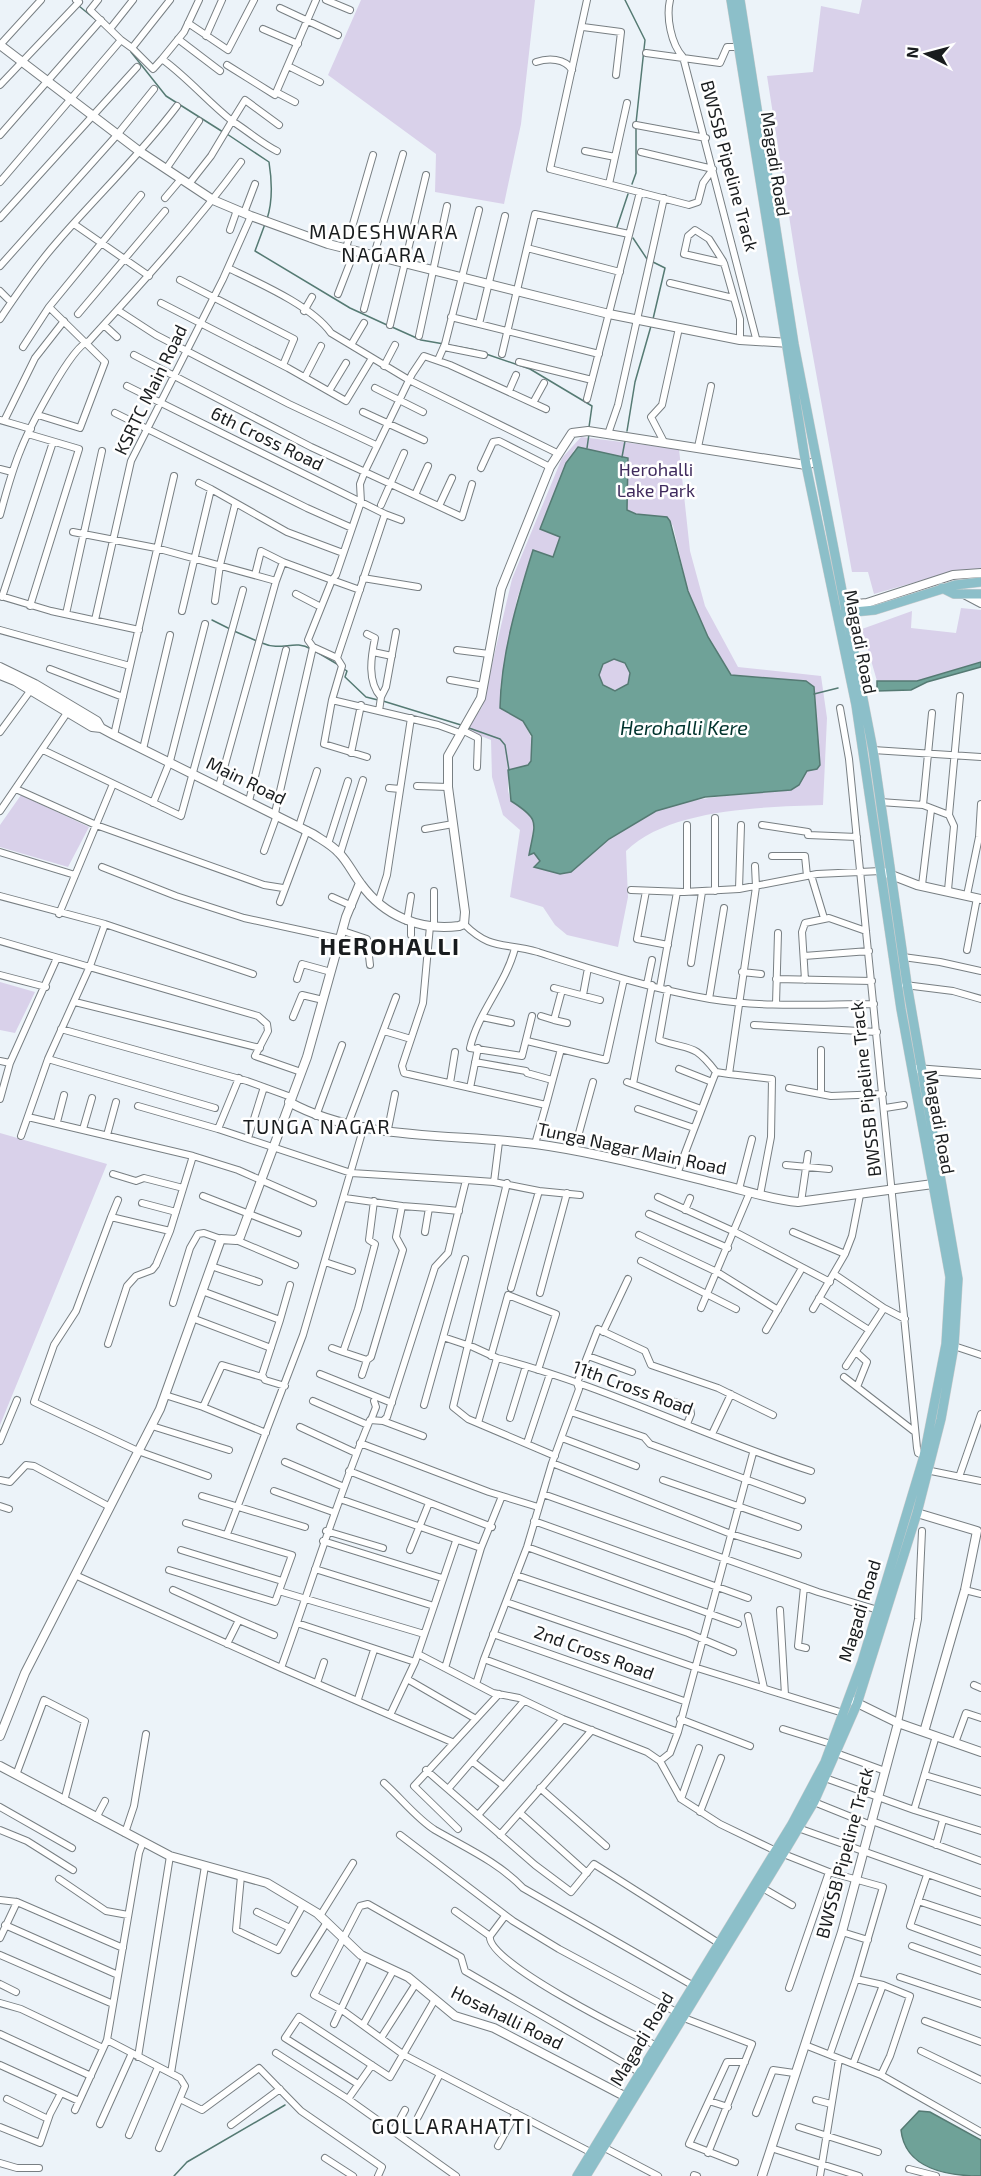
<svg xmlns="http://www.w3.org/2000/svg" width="981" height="2176" viewBox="0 0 981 2176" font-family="'Exo 2',sans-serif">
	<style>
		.green { fill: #d9d1ea; fill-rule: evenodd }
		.water { fill: #6fa298; stroke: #557a73; stroke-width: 1.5; fill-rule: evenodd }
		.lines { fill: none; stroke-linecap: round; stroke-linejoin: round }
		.stream { stroke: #557a73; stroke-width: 1.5 }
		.street-casing { stroke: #787f83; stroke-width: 8 }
		.secondary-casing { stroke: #787f83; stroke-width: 10 }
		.primary-casing { stroke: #cccdce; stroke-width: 10 }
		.street { stroke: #fff; stroke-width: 6 }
		.secondary { stroke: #fff; stroke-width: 8 }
		.primary { stroke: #8cbfc9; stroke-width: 9 }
		.labels { text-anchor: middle; stroke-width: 5; stroke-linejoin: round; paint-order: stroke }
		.street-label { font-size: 18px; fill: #191c1e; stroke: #fff }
		.park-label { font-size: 18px; fill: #3f2b5d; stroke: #fff }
		.neighbourhood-label { font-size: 20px; letter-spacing: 1.5px; fill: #191c1e; stroke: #fff }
		.water-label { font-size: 20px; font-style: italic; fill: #00332d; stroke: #fff }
		.quarter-label { font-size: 21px; letter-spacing: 1.5px; fill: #191c1e; stroke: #fff }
		.district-label { font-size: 24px; font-weight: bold; letter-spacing: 1.5px; fill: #191c1e; stroke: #fff }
	</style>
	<rect width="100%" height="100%" fill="#ecf3f9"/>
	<!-- green -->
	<path class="green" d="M361 0H535L521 124 504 204 435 192 436 154 328 75Z
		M862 0H981V569L954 571 874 594 868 572H852L798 273 767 76 813 72 821 6 859 14Z
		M581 437 679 449 690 551 705 606 738 667 821 676 827 718 823 805C766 807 669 808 626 851L628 897 618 947 567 935 555 925 543 907 510 897 520 830 503 815 492 777 491 740 466 730 482 707 512 579 562 458ZM578 447 627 458V510L636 514 667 517 673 526 688 591 708 637 732 675 806 681 814 687 820 765 817 769 807 771 799 785 791 790C746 795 700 795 658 810 625 822 596 850 571 872L534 866 540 861 534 853 529 854C535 823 540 819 511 801L508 791V770C514 768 522 768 527 765 551 751 509 702 500 689L517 599 533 551 553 558 560 537 540 529 574 450Z
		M961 608 981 610V662L917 681H877L862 629 912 611 911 628 956 633Z
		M599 675a16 16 0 1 1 32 0a16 16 0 1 1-32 0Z
		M21 795 89 827 68 867 0 847V825Z
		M0 982 35 992 15 1033 0 1030Z
		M0 1133 107 1164 0 1425Z"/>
	<!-- water -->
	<path class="water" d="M578 447 628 458 627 510 636 514 667 517 670 521 688 591 708 637 731 675 806 681 814 687 820 765 817 769 807 771 799 785 791 790 705 797 656 811 609 839 571 872 560 874 534 867 540 861 534 853 529 855C535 822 541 820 511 801L508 770 528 765 531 761 532 736 523 721 500 708C501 655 517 601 533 550L553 557 560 537 540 529 566 463ZM614 659 625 663 630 673 628 684 615 691 603 685 599 675 603 664Z
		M981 662V667L927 682 911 690 877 691V681H917Z
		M919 2111 930 2112 981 2140V2176C948 2176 905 2169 901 2130Z"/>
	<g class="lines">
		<!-- stream -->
		<path class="stream" d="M625 0 645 40 636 123
			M79 6 96 20
			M131 52 166 96 223 132
			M227 134 269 162C272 181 273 201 267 219
			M632 184 636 173V127
			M265 224 255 251 350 308 387 325
			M616 230 628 194
			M633 238 647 259
			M651 261 665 268 653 319
			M392 327 421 340 444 344
			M448 345 476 350
			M486 354 530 369 592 406 589 427
			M627 431 635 382 651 326
			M587 448 589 434
			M622 457 625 441
			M212 620 230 629
			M234 631 257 641
			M262 643C282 652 294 639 311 649
			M315 651 337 664
			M344 669 347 671 345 677 366 697 378 700
			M814 694 838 688
			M383 701 461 725
			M469 728 500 739 505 745 509 770
			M174 2176 187 2162 285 2105"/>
		<!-- street casing -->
		<g class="street-casing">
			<path id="street" d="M98 0 90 10 121 40
				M326 0 350 10
				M587 0 550 169 689 205 698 202 703 183 713 169 641 152
				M670 0C666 17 671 44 683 57L757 342
				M280 8 338 35
				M188 23 228 50 254 0
				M583 27 621 32 616 75
				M110 29 133 0
				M263 29 298 44
				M206 36 222 0
				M178 39 220 71
				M0 45 41 0
				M132 48 153 69 162 59
				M646 53 720 63 727 47H739
				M536 62C548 58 565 58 572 70
				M227 65 275 95 316 0
				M288 66 320 82
				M0 85 79 2 76 0
				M276 92 295 102
				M636 125 706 138
				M0 135 101 20
				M277 151C261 143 248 131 232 121L245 100 279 125
				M585 151 615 157
				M166 169 199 121
				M0 182 121 40 132 48 170 0
				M189 184 211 156 232 121C207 101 188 78 162 59L184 32 199 0
				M609 184 627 103
				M165 198 181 179
				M244 213 255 184
				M0 218 137 67
				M74 224 149 276
				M230 230 237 210
				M346 248 373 155
				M527 248 620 272
				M374 255 403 154
				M723 261 709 239 695 230 688 236 684 254 724 263 740 319V340
				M0 266 117 135 154 89
				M228 268C259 283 312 306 331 333L409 380 557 453
				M180 280 294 339 283 365
				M670 283 733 298
				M0 291 11 302
				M338 294 355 250
				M161 303 288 368 346 401 372 358
				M364 309 378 256
				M119 311 156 335 289 404 376 445
				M304 311 312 297
				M78 314 165 211
				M451 317 599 354
				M0 319C18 292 36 266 58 241 97 196 141 154 177 106
				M479 324 505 216
				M104 325 117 337
				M390 325 426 175
				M419 336 447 206
				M351 345 364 323
				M23 347 49 307 141 195
				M444 347 484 355
				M502 354 535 214 629 234
				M134 355 311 447 462 517 472 484
				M438 360 445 344 479 210
				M519 362 592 380
				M384 366 395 345
				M305 377 321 346
				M127 386 385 514 337 658 313 647 308 640 332 580 360 590
				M375 388 423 412
				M329 391 346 363
				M509 391 516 375
				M587 399 640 192
				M533 403 544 383
				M363 412 424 440
				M115 413 307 508 352 528
				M38 415 80 428 105 362 49 307
				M0 420 31 429
				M4 421 35 358 64 321
				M28 434 79 449 30 606
				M608 434 618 405 664 198
				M664 442 651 417 662 405 679 328
				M698 447 711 386
				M481 468 493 442 499 441 550 467
				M0 469 12 472
				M199 483 211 489
				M415 495 428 466
				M381 505 404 453
				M439 506 452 478
				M385 514 401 520
				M0 515C6 493 12 470 21 449 29 429 71 346 89 341 142 283 195 225 241 162
				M73 532 156 548 276 581 219 786
				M255 575 261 551 283 562
				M363 578 418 587
				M276 581 283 562 332 580 336 575 361 502 360 484 365 471 412 374 424 356 450 365 546 409
				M296 594 321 607
				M1 596 51 611 139 630
				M2 597 53 442
				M215 601 220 565 235 505
				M182 611 211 489 287 532 343 553
				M66 614 102 451
				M95 620 131 461 223 279 251 216
				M0 630 130 666
				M367 634 375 638C371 657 367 682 381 697L379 711
				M457 650 489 654
				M373 652 392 656
				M337 658 342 666 332 700 438 725 460 733
				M50 669 123 697
				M450 680 484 686
				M381 697 386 687 396 632
				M332 700 324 744 367 757
				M840 708 849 759 917 1448 918 1453 926 1457
				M462 730 478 738 477 767
				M0 732 33 687
				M114 735 174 476
				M143 749 170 635
				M43 750 181 816 243 590
				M873 750 981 757
				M351 753 361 705
				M417 786 448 787
				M389 788 400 789
				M16 789 96 825 264 885 283 888
				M249 801 286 650
				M880 802 923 805 949 815
				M153 803 170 761 205 624
				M923 805 932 713
				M0 811 69 710
				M275 813 313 647
				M715 818V891
				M687 825V892
				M762 825 808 832V835L857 837
				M299 826 317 771
				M425 829 453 824
				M328 844 348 781
				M264 851 277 815
				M0 852 75 875
				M340 854 363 780
				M772 856H805L807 876
				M102 867 176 896 244 918 341 939
				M811 875 824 918
				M922 885 931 810
				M739 889 741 825
				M631 890 684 892 739 889 817 874 881 871
				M948 890 954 826 949 815 960 696
				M646 891 637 939 668 945
				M967 895 979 837 981 804
				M0 896 105 924 253 974
				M332 897 352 906
				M280 902 307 830
				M378 903 387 875 411 718
				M59 914 113 784
				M407 921 411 896
				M464 924C491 951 504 942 538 952 594 970 651 989 710 999 764 1008 820 1004 874 1004
				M434 926V891
				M343 931 367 939 370 965
				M411 935V923
				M0 941 258 1016 267 1024 268 1031 255 1056 301 1072
				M515 948C506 984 478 1012 470 1048L522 1056 532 1016
				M967 950 977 898
				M804 956 869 951
				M903 957 940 962 981 971
				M691 963 702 892
				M742 972 761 974
				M0 975 46 987
				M297 979 302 964 331 972
				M776 979 872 981
				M805 980 802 932 805 923 829 918 866 931
				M647 984 652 960
				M905 985 953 991 981 999
				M660 987 677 892
				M554 988 600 1000
				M668 989 659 1040C691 1051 693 1042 716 1072
				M562 990 554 1020 567 1023
				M583 995 588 968
				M709 999 724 908
				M75 1002 260 1048
				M776 1004 778 933
				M541 1016 554 1020
				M293 1017 302 995 323 1000
				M482 1017 511 1023
				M754 1025 877 1032
				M61 1029 247 1081 291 1097
				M384 1031 411 1039 402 1066 404 1073 546 1105 535 1144
				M411 1039 423 1003 430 926
				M527 1041 606 1060 624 979
				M48 1059 215 1108
				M0 1061 10 1063
				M475 1062 526 1071 527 1073 552 1080
				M729 1074 772 1079 771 1137 760 1195
				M239 1078 218 1129 351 1173 466 1180
				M627 1082 701 1109
				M712 1082 716 1072 729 1074 756 887 755 866
				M450 1083 455 1052
				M633 1084 652 985
				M470 1088 478 1048
				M789 1088 831 1096 883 1094
				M821 1094V1050
				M0 1099 10 1063 57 958
				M546 1105 561 1049
				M138 1106 218 1129
				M885 1108 904 1105
				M638 1109 694 1128
				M316 1116 342 1045
				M28 1117 193 1156 238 1170 313 1203
				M57 1122 64 1095
				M348 1124 396 997
				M83 1129 92 1098
				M388 1129 395 1094
				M107 1135 116 1102
				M21 1136 48 1059 90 966 105 924
				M248 1138 264 1087
				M574 1151 593 1082
				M193 1156 170 1231 111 1217 76 1311 54 1345 34 1402 138 1451 208 1476
				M786 1165 829 1169
				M113 1174 136 1181 144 1178 183 1188
				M677 1174 712 1082 679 1069
				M494 1182 539 1191 580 1195
				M507 1183 453 1407 468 1419 555 1456
				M739 1189 752 1139
				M203 1196 298 1233
				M658 1197 735 1232 830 1282
				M345 1198 402 1206 396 1237 403 1250 371 1357 367 1360 362 1375
				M801 1202 808 1154
				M142 1203 176 1212
				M402 1206 429 1208
				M685 1210 690 1198
				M649 1214 728 1248
				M111 1217 118 1200
				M425 1232 429 1208 459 1211
				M793 1232 845 1254
				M639 1235 717 1272 778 1310
				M236 1240 295 1265
				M641 1261 736 1309
				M325 1262 352 1271
				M211 1266 259 1282
				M834 1274 884 1308
				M511 1288 539 1191
				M202 1291 280 1320 262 1375 265 1380 285 1386
				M540 1293 567 1193
				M819 1298 869 1330
				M173 1303 190 1248 198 1234 204 1233 221 1239
				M701 1308 750 1192
				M813 1309 845 1254 852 1236 860 1195
				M192 1318 271 1348
				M280 1320 290 1285
				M766 1330 802 1268
				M603 1332 628 1279
				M443 1337 473 1347 497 1358C606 1386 705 1437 811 1471
				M108 1344 127 1286 136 1276 152 1270 156 1265 170 1231
				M954 1346 981 1355
				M332 1348 343 1352
				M856 1352 867 1362 857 1387
				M491 1356 508 1295 556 1314 538 1370
				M588 1356 632 1372
				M367 1360 343 1352 358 1309 375 1244 369 1240 374 1201
				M846 1366 884 1308 905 1319
				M320 1374 392 1403
				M844 1377 915 1432
				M165 1395 203 1407 266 1433
				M313 1401 368 1425
				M675 1402 690 1408 691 1414 687 1424
				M424 1405 465 1259
				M203 1407 222 1365 262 1377
				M571 1412 644 1437 650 1444 802 1500
				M510 1418 526 1366
				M371 1420 376 1407 374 1401
				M383 1421 423 1436
				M478 1423 497 1358
				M152 1426 229 1450
				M300 1427 356 1453
				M712 1434 731 1394
				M562 1438 636 1466
				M0 1441 17 1400
				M360 1443 489 1492 538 1507
				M527 1443 550 1374
				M285 1462 344 1487
				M552 1463 731 1534 798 1555
				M926 1470 981 1481
				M349 1471 492 1527
				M959 1477 981 1414
				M0 1480 10 1482 26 1465 34 1466 110 1507
				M663 1480 798 1527
				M274 1491 333 1512
				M543 1494 818 1592 878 1610
				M202 1496 305 1527
				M340 1499 481 1548
				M0 1506 9 1509
				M534 1521 748 1598
				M326 1531 383 1548
				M227 1534 303 1335 364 1126
				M323 1541 442 1578
				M527 1547 738 1624
				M181 1550 282 1581
				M410 1550 429 1503
				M315 1569 434 1606
				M169 1570 275 1602 292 1555 186 1523
				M75 1575 281 1668
				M516 1575 688 1633 733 1652
				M804 1587 798 1646 806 1648
				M173 1590 239 1620 227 1644
				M965 1590 981 1594
				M279 1591 424 1634
				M506 1602 694 1667 843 1713
				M780 1610 785 1695
				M748 1616 764 1688
				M239 1620 274 1635
				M297 1623 415 1662
				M493 1634 684 1701
				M418 1654 493 1693 519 1698 563 1719 647 1752 660 1761 681 1799 720 1824 776 1851 829 1872 883 1887 856 1979 830 2054
				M484 1659 527 1547 552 1463 579 1389 577 1383 598 1329 645 1351 651 1365 718 1388 773 1415
				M445 1668 481 1548 502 1496
				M407 1679 476 1719
				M317 1683 324 1662
				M476 1684 484 1659 678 1732
				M974 1685 981 1688
				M358 1699 374 1650
				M391 1713 415 1662 456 1541
				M680 1719 750 1746
				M898 1723 918 1619 922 1531
				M783 1729 831 1744
				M936 1736 914 1810 981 1831
				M452 1742 281 1668C311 1585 336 1502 370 1420L383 1421 387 1417 435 1267 448 1253 466 1180 494 1182 499 1142
				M955 1743 966 1713 981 1718
				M836 1753 885 1771
				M660 1761 670 1753 678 1732 753 1453
				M473 1762 504 1786
				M426 1770 535 1865 571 1892 594 1864 720 1944
				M16 1775 44 1700 85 1721 64 1801
				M925 1775 981 1792
				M825 1778 914 1810
				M384 1783C400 1797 417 1819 435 1830 466 1848 498 1862 523 1888L692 1985
				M540 1788 606 1846
				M448 1789 524 1701
				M681 1799 699 1748
				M814 1802 871 1825
				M0 1807 72 1848
				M700 1812 721 1758
				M520 1813 587 1873
				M478 1815 563 1719
				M96 1818 105 1801
				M872 1821 981 1861
				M798 1828 981 1893
				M458 1829 414 1786 499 1694
				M0 1830 27 1841 73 1870
				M125 1833 134 1806 146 1734
				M400 1835 513 1921 559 1949 678 2013
				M500 1835 592 1730
				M936 1845 943 1820
				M927 1875 910 1926 981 1952
				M241 1876 236 1930 278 1950 303 1905
				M59 1879 106 1911 128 1915
				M759 1886 792 1905
				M0 1900 17 1902
				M918 1901 981 1922
				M455 1911 490 1936
				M257 1912 290 1928
				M320 1916 353 1863
				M5 1925 118 1975
				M842 1932 868 1940
				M490 1936C485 1962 632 2034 657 2046
				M490 1936 505 1916
				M0 1938 17 1902 123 1948
				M912 1946 981 1971
				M0 1955 113 2004
				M295 1973 327 1922
				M900 1977 981 2004
				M856 1979 883 1985 910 1996 890 2056 881 2075
				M0 1984 16 1992
				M789 1988 829 1872
				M0 2003 21 2009 103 2048
				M684 2018 752 2044 708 2153
				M925 2021 981 2042
				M334 2024 365 1958
				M363 2025 393 1971
				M0 2034 91 2076
				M381 2038 415 1985
				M107 2040 180 2078 185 2086 159 2148
				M805 2045 881 2075 981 2132
				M921 2051 981 2080
				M276 2053 348 2099 456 2176
				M138 2057 170 1856
				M853 2064 883 1985
				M0 2065 79 2101
				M171 2073 205 1866
				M358 2084 285 2038 299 2017 390 2077 434 2001
				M7 2099 48 2119
				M180 2099 202 2110 259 2068 301 2111 382 2167 378 2176
				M348 2099 372 2065
				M816 2100 831 2104
				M709 2101 728 2107
				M75 2110 107 2040 139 1853 143 1842
				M756 2113 773 2070 794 2073
				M418 2117 440 2074
				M100 2124 132 2053
				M231 2125 280 2089
				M0 2127 40 2143 50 2114 61 2093
				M799 2127 878 2152
				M393 2132 405 2110
				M129 2135 158 2067
				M498 2146 516 2113
				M603 2147 658 2176
				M771 2148 859 2176
				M592 2153 404 2055 342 2010 314 1995 360 1906 368 1904 461 1957 465 1971 639 2072
				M325 2158 353 2176
				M735 2162 689 2144 727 2062H745
				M0 2163 17 2168H39
				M909 2169 936 2176
				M694 2175 697 2176
				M820 2176 839 2059"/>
		</g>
		<!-- secondary casing -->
		<g class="secondary-casing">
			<path id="secondary" d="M0 45 139 151 213 200 251 216 328 244 609 314 740 340 790 343
				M964 594 981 603
				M845 605 867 603 953 575 981 573
				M0 667 35 684 97 721 101 728 114 735 313 834C322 840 332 845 339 853 348 862 353 874 361 884 384 916 420 931 459 926L464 924 465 912 448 787V756L481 698 501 589 550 467 572 433 588 431 806 465 815 462
				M0 675 15 681 92 727 101 728
				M881 871 917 885 981 899
				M916 1069 981 1074
				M289 1102C365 1144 465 1132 549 1146 606 1155 662 1170 718 1184 745 1190 771 1200 798 1202L933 1184
				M917 1513 977 1531 965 1590 924 1732
				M849 1699 898 1723 981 1752
				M0 1736 25 1673 160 1409 221 1239 236 1240 240 1237 307 1057 346 917 360 883
				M0 1766 170 1856 267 1883 317 1913 361 1955 408 1977 455 2016 494 2028 630 2099
				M762 2176 842 1932 898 1723"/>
		</g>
		<!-- primary casing -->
		<g class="primary-casing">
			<path id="primary" d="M942 588 954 594H981
				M844 613 875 610 955 585 981 582
				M577 2176 792 1824 825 1762 862 1662 924 1456 946 1344 950 1277 901 1009 856 705 806 465 731 0
				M586 2176 783 1854 814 1802 857 1704 917 1513 941 1419 954 1346 958 1279 907 984 873 750 794 344 740 0"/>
		</g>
		<!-- street -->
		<use href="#street" class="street"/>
		<!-- secondary -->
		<use href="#secondary" class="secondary"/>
		<!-- primary -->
		<use href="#primary" class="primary"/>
	</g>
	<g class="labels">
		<!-- street labels -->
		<g class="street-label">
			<text transform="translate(775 164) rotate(81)" y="6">Magadi Road</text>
			<text transform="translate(729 166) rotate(75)" y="6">BWSSB Pipeline Track</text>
			<text transform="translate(151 390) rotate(-64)" y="6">KSRTC Main Road</text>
			<text transform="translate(267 439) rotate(26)" y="6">6th Cross Road</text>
			<text transform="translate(860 642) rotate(79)" y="6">Magadi Road</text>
			<text transform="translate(246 781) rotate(26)" y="6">Main Road</text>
			<text transform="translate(866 1089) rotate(-96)" y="6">BWSSB Pipeline Track</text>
			<text transform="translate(939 1122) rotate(80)" y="6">Magadi Road</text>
			<text transform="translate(632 1149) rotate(12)" y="6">Tunga Nagar Main Road</text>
			<text transform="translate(633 1388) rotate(20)" y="6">11th Cross Road</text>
			<text transform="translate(860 1611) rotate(-73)" y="6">Magadi Road</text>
			<text transform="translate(594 1653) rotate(20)" y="6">2nd Cross Road</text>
			<text transform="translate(845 1853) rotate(-75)" y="6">BWSSB Pipeline Track</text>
			<text transform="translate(507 2018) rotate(26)" y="6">Hosahalli Road</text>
			<text transform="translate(642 2039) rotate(-59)" y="6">Magadi Road</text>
		</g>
		<!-- park labels -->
		<g class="park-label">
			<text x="656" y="476">Herohalli<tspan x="656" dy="21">Lake Park</tspan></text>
		</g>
		<!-- neighbourhood labels -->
		<g class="neighbourhood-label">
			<text x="384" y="239">MADESHWARA<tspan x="384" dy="23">NAGARA</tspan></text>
			<text x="317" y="1134">TUNGA NAGAR</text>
		</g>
		<!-- water labels -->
		<g class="water-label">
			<text x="684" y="735">Herohalli Kere</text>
		</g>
		<!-- quarter labels -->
		<g class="quarter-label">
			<text x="452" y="2134">GOLLARAHATTI</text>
		</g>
		<!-- district labels -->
		<g class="district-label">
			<text x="390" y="955">HEROHALLI</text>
		</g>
	</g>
	<!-- north arrow -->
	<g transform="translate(927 54) rotate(276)" stroke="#ffffff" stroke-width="4.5" paint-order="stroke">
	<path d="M0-4.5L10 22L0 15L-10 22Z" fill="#191c1e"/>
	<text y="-9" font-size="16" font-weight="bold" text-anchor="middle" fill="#191c1e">N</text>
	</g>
</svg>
